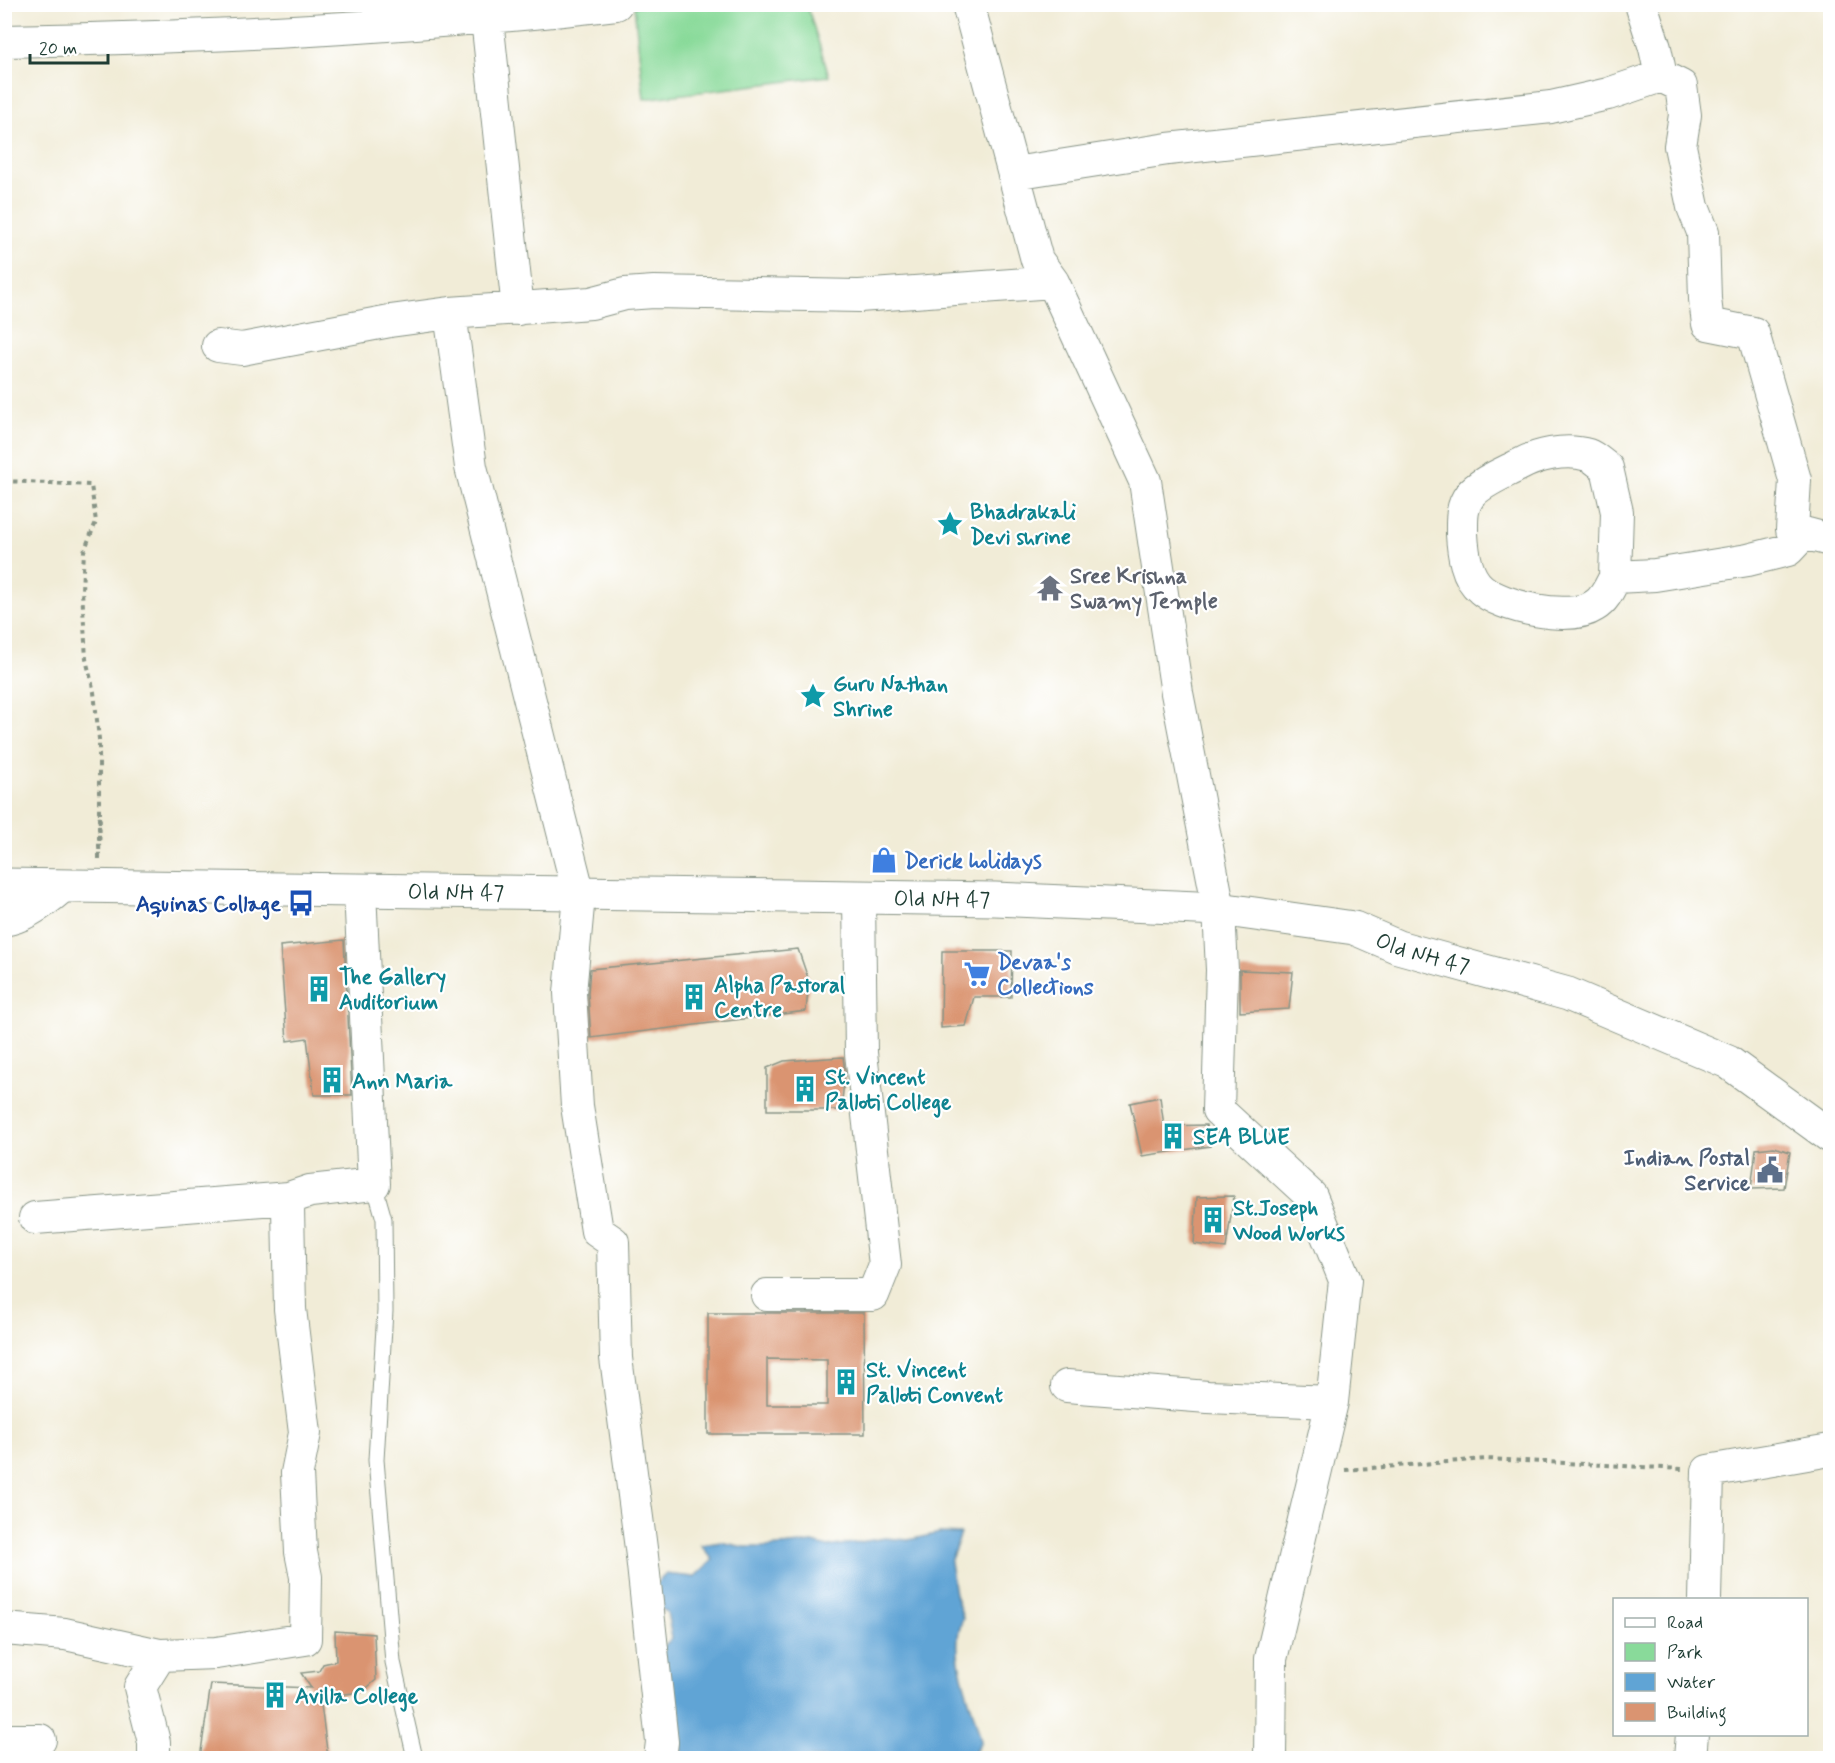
<svg xmlns="http://www.w3.org/2000/svg" width="1835" height="1763" viewBox="0 0 1835 1763" font-family="Mynerve,sans-serif">
	<style>
		.green { fill: #89da9a; stroke: #548c67; stroke-width: 1.5 }
		.water { fill: #60a4d5; stroke: #407084; stroke-width: 1.5 }
		.building { fill: #da9471; fill-rule: evenodd }
		.lines { fill: none; stroke-linecap: round; stroke-linejoin: round }
		.lane-casing { stroke: #889486; stroke-width: 17 }
		.street-casing { stroke: #889486; stroke-width: 34 }
		.primary-casing { stroke: #889486; stroke-width: 35 }
		.path { stroke: #889486; stroke-width: 4; stroke-dasharray: 4.5 4.5; stroke-linecap: butt }
		.lane { stroke: #fff; stroke-width: 15 }
		.street { stroke: #fff; stroke-width: 32 }
		.primary { stroke: #fff; stroke-width: 33 }
		.labels { text-anchor: middle; stroke-width: 4.5; stroke-linejoin: round; paint-order: stroke }
		.culture-label { font-size: 22px; font-weight: bold; fill: #0d838f; stroke: #fff; text-anchor: start }
		.worship-label { font-size: 22px; font-weight: bold; fill: #5b616d; stroke: #fff; text-anchor: start }
		.shop-label { font-size: 22px; font-weight: bold; fill: #366cbe; stroke: #fff; text-anchor: start }
		.street-label { font-size: 22px; fill: #1f3d34; stroke: #fff }
		.transit-label { font-size: 22px; font-weight: bold; fill: #164399; stroke: #fff; text-anchor: end }
		.service-label { font-size: 22px; font-weight: bold; fill: #4e5e75; stroke: #fff; text-anchor: end }
	</style>
	<rect width="100%" height="100%" fill="#fff"/>
	<filter id="ink" filterUnits="userSpaceOnUse"><feTurbulence type="fractalNoise" baseFrequency=".0167" numOctaves="2"/><feDisplacementMap in="SourceGraphic" scale="12" xChannelSelector="R" yChannelSelector="G"/><feConvolveMatrix kernelMatrix="1 2 1 2 8 2 1 2 1" color-interpolation-filters="sRGB"/></filter>
	<filter id="wash" filterUnits="userSpaceOnUse"><feTurbulence type="fractalNoise" baseFrequency=".008" numOctaves="4" result="noise"/><feDisplacementMap in="SourceGraphic" scale="24" xChannelSelector="R" yChannelSelector="G"/><feGaussianBlur stdDeviation="1.35" result="paint"/><feColorMatrix in="noise" values="0 0 0 0 0 0 0 0 0 0 0 0 0 0 0 0 0 1.4 0 .05"/><feComposite in="paint" operator="in"/></filter>
	<g filter="url(#wash)">
		<rect width="100%" height="100%" fill="#f1ecd7"/>
		<!-- green -->
		<path class="green" d="M652 4 807 5 829 76 644 99 634 6Z"/>
		<!-- water -->
		<path class="water" d="M940 1533 961 1534 950 1562 955 1594 963 1618C946 1655 974 1704 981 1742L971 1758H683C682 1739 675 1725 670 1706L677 1697 669 1689 660 1650 672 1638 667 1612 652 1603 654 1586 666 1574 694 1577 713 1560 701 1545 721 1542 744 1547H767L813 1543 828 1547 885 1538 908 1540Z"/>
		<g id="blocks">
			<!-- building -->
			<path class="building" d="M344 940 352 1095H314L307 1038 287 1041 280 946Z
				M798 949 809 981 806 1011 591 1038 588 993 590 969Z
				M942 951H1012L1011 997H974L966 1026 941 1028Z
				M1240 970 1293 972 1289 1009 1240 1012Z
				M843 1057 845 1072 841 1110H767V1068L784 1061Z
				M1160 1097 1164 1126 1206 1125 1210 1146 1142 1156 1130 1103Z
				M1774 1147 1790 1152 1784 1188 1751 1189 1756 1149Z
				M1234 1196 1226 1248 1194 1244 1197 1197Z
				M708 1313H864L865 1434H708ZM767 1359 827 1360V1405H767Z
				M335 1631 374 1634 376 1680 362 1692 320 1697 328 1758H200L211 1684 311 1688 301 1673 319 1671 323 1664 336 1661Z"/>
		</g>
	</g>
	<g filter="url(#ink)">
		<use href="#blocks" fill-opacity="0" stroke="#889486" stroke-width="1.5"/>
		<g class="lines">
			<!-- lane casing -->
			<g class="lane-casing">
				<path id="lane" d="M374 1184 384 1219 385 1311 376 1460 393 1662 415 1758"/>
			</g>
			<!-- street casing -->
			<g class="street-casing">
				<path id="street" d="M968 4 1037 260 1053 282 1145 481 1177 693 1219 909 1222 970 1218 1110 1311 1196 1345 1280 1332 1402 1271 1659 1270 1758
					M487 19 518 309
					M4 41C209 37 413 28 616 4
					M1661 76 1681 86 1685 115 1680 146 1693 207 1703 232 1705 299 1708 324 1753 333 1795 480 1792 530 1830 540
					M1014 173 1168 149 1551 107 1608 94 1661 76 1655 48 1641 4
					M450 313 471 467 579 895 570 993 577 1106 597 1231 613 1242 616 1358 642 1556 662 1742 660 1758
					M218 346 242 349 390 321 450 313 591 303 625 294 654 292 859 296 1053 282
					M1615 577 1617 512 1607 468C1601 464 1594 457 1588 455 1566 448 1536 455 1517 466 1502 474 1481 482 1470 495 1461 507 1462 519 1462 534 1463 552 1466 577 1481 589 1501 607 1570 622 1594 606 1605 600 1610 587 1615 577L1655 575 1748 560 1788 550 1804 533
					M4 920C25 917 47 900 62 887
					M35 1218 289 1198
					M767 1295H873L885 1265 861 1053 859 898
					M1067 1386 1208 1397 1332 1402
					M1705 1600 1708 1471 1830 1450
					M4 1629 65 1634 160 1655
					M4 1740H40
					M154 1758V1742L140 1687 160 1655 216 1653 305 1639 306 1577 301 1552 297 1473 305 1433 290 1309 288 1207 289 1198 310 1191 374 1184 360 891
					M1690 1758 1692 1734"/>
			</g>
			<!-- primary casing -->
			<g class="primary-casing">
				<g id="primary">
					<path id="s1" d="M4 885 995 899 1219 909 1354 928 1398 947 1568 994 1728 1062 1830 1136"/>
				</g>
			</g>
			<!-- path -->
			<path class="path" d="M4 481 91 485 96 522 84 551 82 590 86 659 94 692 99 739V858
				M99 859 100 812
				M1345 1470 1486 1459 1682 1469"/>
			<!-- lane -->
			<use href="#lane" class="lane"/>
			<!-- street -->
			<use href="#street" class="street"/>
			<!-- primary -->
			<use href="#primary" class="primary"/>
		</g>
	</g>
	<!-- icons -->
	<defs>
		<g id="sight-bare" transform="scale(2.07)"><path d="M0-6L1.8-2.2L6-1.7L2.9 1.2L3.7 5.4L0 3.3L-3.7 5.4L-2.9 1.2L-6-1.7L-1.8-2.2Z" fill="#0f9aa8" stroke="#fff" stroke-width="2.5" paint-order="stroke"/></g>
		<g id="temple-bare" transform="scale(2.07)"><path d="M0-6L5-2H3V0L6.5 2.5H4V6H1.5V3h-3V6H-4V2.5H-6.5L-3 0V-2H-5Z" fill="#6b7280" stroke="#fff" stroke-width="2.5" paint-order="stroke"/></g>
		<g id="shop-bare" transform="scale(2.07)"><path d="M-5-2.5h2.3a2.7 3.5 0 0 1 5.4 0H5L5.5 6h-11ZM-1.5-2.5h3a1.5 2.3 0 0 0-3 0Z" fill="#3f7fe0" stroke="#fff" stroke-width="2.5" paint-order="stroke"/></g>
		<g id="bus-bare" transform="scale(2.07)"><path d="M-5-6H5V4H4V6H2V4H-2V6H-4V4H-5ZM-3.5-4V0h7V-4ZM-3.5 1.2v1.5H-2V1.2ZM2 1.2v1.5H3.5V1.2Z" fill="#1a4fb4" stroke="#fff" stroke-width="2.5" paint-order="stroke"/></g>
		<g id="supermarket-bare" transform="scale(2.07)"><path d="M-6-5.5h2.5l.6 2H6L4.5 2H-2.5L-4.4-4H-6ZM-1.5 3.2a1.3 1.3 0 1 0 .1 0ZM3 3.2a1.3 1.3 0 1 0 .1 0Z" fill="#3f7fe0" stroke="#fff" stroke-width="2.5" paint-order="stroke"/></g>
		<g id="building-bare" transform="scale(2.07)"><path d="M-4-6H4V6H1V3H-1V6H-4ZM-2.5-4.3h1.7v1.8h-1.7ZM.8-4.3h1.7v1.8H.8ZM-2.5-1h1.7V.8h-1.7ZM.8-1h1.7V.8H.8Z" fill="#0f9aa8" stroke="#fff" stroke-width="2.5" paint-order="stroke"/></g>
		<g id="civic-bare" transform="scale(2.07)"><path d="M-.6-6.5H3V-4.5H.6V-3L4-1V1h2V6H-6V1h2V-1L-.6-3ZM-1.2 2.5V6h2.4V2.5Z" fill="#5c6f8a" stroke="#fff" stroke-width="2.5" paint-order="stroke"/></g>
	</defs>
	<g fill-rule="evenodd">
		<use href="#sight-bare" x="950" y="524"/>
		<use href="#temple-bare" x="1050" y="588"/>
		<use href="#sight-bare" x="813" y="696"/>
		<use href="#shop-bare" x="884" y="860"/>
		<use href="#bus-bare" x="301" y="903"/>
		<use href="#supermarket-bare" x="977" y="974"/>
		<use href="#building-bare" x="319" y="989"/>
		<use href="#building-bare" x="694" y="997"/>
		<use href="#building-bare" x="332" y="1080"/>
		<use href="#building-bare" x="805" y="1089"/>
		<use href="#building-bare" x="1173" y="1136"/>
		<use href="#civic-bare" x="1770" y="1170"/>
		<use href="#building-bare" x="1213" y="1220"/>
		<use href="#building-bare" x="846" y="1382"/>
		<use href="#building-bare" x="275" y="1695"/>
	</g>
	<g class="labels">
		<!-- culture labels -->
		<g class="culture-label">
			<text x="970" y="519">Bhadrakali<tspan x="970" dy="25">Devi shrine</tspan></text>
			<text x="833" y="691">Guru Nathan<tspan x="833" dy="25">Shrine</tspan></text>
			<text x="339" y="984">The Gallery<tspan x="339" dy="25">Auditorium</tspan></text>
			<text x="714" y="992">Alpha Pastoral<tspan x="714" dy="25">Centre</tspan></text>
			<text x="825" y="1084">St. Vincent<tspan x="825" dy="25">Palloti College</tspan></text>
			<text x="352" y="1088">Ann Maria</text>
			<text x="1193" y="1144">SEA BLUE</text>
			<text x="1233" y="1215">St.Joseph<tspan x="1233" dy="25">Wood Works</tspan></text>
			<text x="866" y="1377">St. Vincent<tspan x="866" dy="25">Palloti Convent</tspan></text>
			<text x="295" y="1703">Avilla College</text>
		</g>
		<!-- worship labels -->
		<g class="worship-label">
			<text x="1070" y="583">Sree Krishna<tspan x="1070" dy="25">Swamy Temple</tspan></text>
		</g>
		<!-- shop labels -->
		<g class="shop-label">
			<text x="904" y="868">Derick holidays</text>
			<text x="997" y="969">Devaa's<tspan x="997" dy="25">Collections</tspan></text>
		</g>
		<!-- street labels -->
		<g class="street-label">
			<text dy="8" stroke="none"><textPath href="#s1" startOffset="452">Old NH 47</textPath></text>
			<text dy="8" stroke="none"><textPath href="#s1" startOffset="938">Old NH 47</textPath></text>
			<text dy="8" stroke="none"><textPath href="#s1" startOffset="1425">Old NH 47</textPath></text>
		</g>
		<!-- transit labels -->
		<g class="transit-label">
			<text x="281" y="911">Aquinas Collage</text>
		</g>
		<!-- service labels -->
		<g class="service-label">
			<text x="1750" y="1165">Indian Postal<tspan x="1750" dy="25">Service</tspan></text>
		</g>
	</g>
	<!-- margin -->
	<rect width="1835" height="1763" fill="none" stroke="#fff" stroke-width="24"/>
	<!-- legend -->
	<rect x="1613" y="1598" width="195" height="138" fill="#ffffff" stroke="#a5b1ae" stroke-width="1.5"/>
	<rect x="1625" y="1618" width="30" height="9" fill="#ffffff" stroke="#a5b1ae" stroke-width="1.5"/>
	<text x="1667" y="1628" font-size="18" fill="#1f3d34">Road</text>
	<rect x="1625" y="1643" width="30" height="18" fill="#89da9a" stroke="#a5b1ae" stroke-width="1.5"/>
	<text x="1667" y="1658" font-size="18" fill="#1f3d34">Park</text>
	<rect x="1625" y="1673" width="30" height="18" fill="#60a4d5" stroke="#a5b1ae" stroke-width="1.5"/>
	<text x="1667" y="1688" font-size="18" fill="#1f3d34">Water</text>
	<rect x="1625" y="1703" width="30" height="18" fill="#da9471" stroke="#a5b1ae" stroke-width="1.5"/>
	<text x="1667" y="1718" font-size="18" fill="#1f3d34">Building</text>
	<!-- scale -->
	<path d="M30 54v9h78v-9" fill="none" stroke="#1f3d34" stroke-width="3"/>
	<text x="39" y="54" font-size="18" fill="#1f3d34" stroke="#ffffff" stroke-width="4.5" paint-order="stroke">20 m</text>
</svg>
